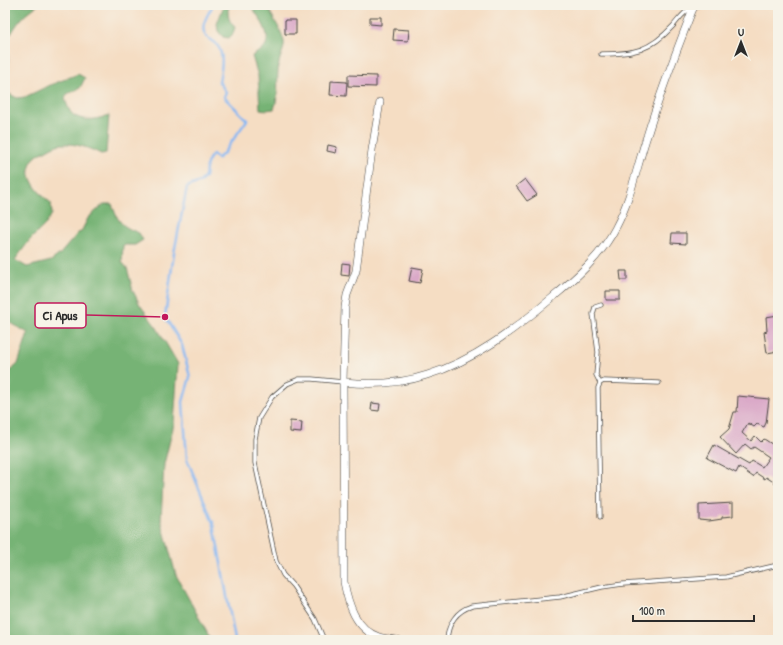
<svg xmlns="http://www.w3.org/2000/svg" width="783" height="645" viewBox="0 0 783 645" font-family="'Patrick Hand',sans-serif">
	<style>
		.forest { fill: #76b374; stroke: #506f50 }
		.lines { fill: none; stroke-linecap: round; stroke-linejoin: round }
		.stream { stroke: #87b8f3; stroke-width: 2.5 }
		.building { fill: #daa9c8 }
		.lane-casing { stroke: #494642; stroke-width: 5 }
		.street-casing { stroke: #494642; stroke-width: 8 }
		.lane { stroke: #fff; stroke-width: 3.5 }
		.street { stroke: #fff; stroke-width: 7 }
		.leader { fill: none; stroke: #c2185b; stroke-width: 1.5 }
		.callout-dot { fill: #c2185b; stroke: #f7f3e8; stroke-width: 1.5 }
		.callout { fill: #f7f3e8; stroke: #c2185b; stroke-width: 1.5 }
		.callout-label { font-size: 13px; text-anchor: middle; font-weight: bold; fill: #2b2b2b }
	</style>
	<rect width="100%" height="100%" fill="#f7f3e8"/>
	<filter id="ink" filterUnits="userSpaceOnUse"><feTurbulence type="fractalNoise" baseFrequency=".025" numOctaves="2"/><feDisplacementMap in="SourceGraphic" scale="8" xChannelSelector="R" yChannelSelector="G"/><feConvolveMatrix kernelMatrix="1 2 1 2 8 2 1 2 1" color-interpolation-filters="sRGB"/></filter>
	<filter id="wash" filterUnits="userSpaceOnUse"><feTurbulence type="fractalNoise" baseFrequency=".012" numOctaves="4" result="noise"/><feDisplacementMap in="SourceGraphic" scale="16" xChannelSelector="R" yChannelSelector="G"/><feGaussianBlur stdDeviation="0.9" result="paint"/><feColorMatrix in="noise" values="0 0 0 0 0 0 0 0 0 0 0 0 0 0 0 0 0 1.4 0 .05"/><feComposite in="paint" operator="in"/></filter>
	<g filter="url(#wash)">
		<rect width="100%" height="100%" fill="#f5ddc3"/>
		<!-- forest -->
		<path class="forest" d="M5 5H38C25 14 19 20 11 34L5 30Z
			M224 5H232L228 9C228 17 229 22 235 27L233 34 229 38 223 37 218 31 217 24Z
			M250 5H269V10C273 18 283 33 284 42 285 49 280 56 279 63 276 79 280 94 274 109L266 110 260 109 258 76 252 56C256 53 263 50 265 46 273 35 257 14 250 5Z
			M5 49 7 50C10 65 6 77 6 92L17 98 25 97 48 86 78 74 85 78 80 88 67 94 65 99C67 104 69 113 75 116 85 122 99 119 109 115L106 153 101 154C89 148 76 143 62 144 57 144 50 148 45 151 16 164 33 189 51 203L52 214 46 224 29 241 15 260 27 267 51 261 60 254 78 233 81 232 88 218 104 204H112C118 222 121 226 139 233L143 240 135 245H123L122 262 127 268 133 291 140 305 157 328 178 364 174 424 164 464 161 519 176 575 211 640H5V376L18 364 28 333 9 322H5Z"/>
		<g class="lines">
			<!-- stream -->
			<path class="stream" d="M213 5C208 14 198 28 207 37 210 40 214 42 217 45 225 55 221 70 219 82L226 92 224 97 247 120 223 154 217 159 213 154C206 161 206 168 205 177L200 182 187 187 174 253 165 317 182 345 190 377 183 402 187 459 214 525 235 640"/>
		</g>
		<g id="blocks">
			<!-- building -->
			<path class="building" d="M370 17H381V25L370 24Z
				M285 20H296V34H285Z
				M394 29 409 30 408 41 393 40Z
				M348 75 376 76V87L348 86Z
				M331 81 347 82 346 96 330 95Z
				M328 145 337 147 336 153 327 151Z
				M525 179 537 195 527 201 516 186Z
				M672 233H686V244L671 243Z
				M342 263 350 264 349 276 341 275Z
				M412 267 423 269 420 283 409 281Z
				M620 271H627V280H621Z
				M606 291H620V300H606Z
				M778 315V351L767 353 764 332 767 331 766 317Z
				M738 396 769 399 766 423 764 427 757 424 754 427 748 423 742 433 751 441 755 436 761 442 764 439 778 448V478L775 483 766 477 765 479 756 473 753 477 739 467 736 473 707 458 714 445 749 465 752 461 762 467 769 457 754 447 751 449 745 444 736 454 720 437 729 429 734 412H737Z
				M372 403 380 404 379 411 371 410Z
				M290 421 302 422 301 433 290 432Z
				M733 503V516L722 517V519L709 521 699 520V505Z"/>
		</g>
	</g>
	<g filter="url(#ink)">
		<use href="#blocks" fill-opacity="0" stroke="#494642" stroke-width="1"/>
		<g class="lines">
			<!-- lane casing -->
			<g class="lane-casing">
				<path id="lane" d="M601 54C634 54 650 51 673 26 680 18 684 11 693 7
					M600 383 596 375 598 352 593 314 595 307 601 305
					M600 517 598 388 600 383 604 381 659 383
					M324 640 315 619 293 586 283 575 276 561 255 463V439L259 418 272 397 287 384 299 379H312L343 382
					M447 640C448 624 456 611 472 606L560 597 602 587 623 584 726 577 778 565"/>
			</g>
			<!-- street casing -->
			<g class="street-casing">
				<path id="street" d="M343 382 345 307 347 295 356 271 372 150 380 102
					M397 640C392 639 384 639 379 637 355 629 348 603 344 582L343 382C371 385 400 384 427 375 474 361 515 329 552 298 575 279 602 255 616 227 631 199 637 166 647 136 660 93 676 52 692 11L694 7 698 5"/>
			</g>
			<!-- lane -->
			<use href="#lane" class="lane"/>
			<!-- street -->
			<use href="#street" class="street"/>
		</g>
	</g>
	<!-- callouts -->
	<path class="leader" d="M165 317L86 315"/>
	<circle class="callout-dot" cx="165" cy="317" r="4"/>
	<rect class="callout" x="35" y="303" width="51" height="25" rx="4"/>
	<g class="callout-label">
		<text x="60" y="320">Ci Apus</text>
	</g>
	<!-- margin -->
	<rect width="783" height="645" fill="none" stroke="#f7f3e8" stroke-width="20"/>
	<!-- north arrow -->
	<g transform="translate(741 42)" stroke="#f7f3e8" stroke-width="3" paint-order="stroke">
	<path d="M0-3L7 15L0 10L-7 15Z" fill="#2b2b2b"/>
	<text y="-6" font-size="11" font-weight="bold" text-anchor="middle" fill="#2b2b2b">U</text>
	</g>
	<!-- scale -->
	<path d="M633 615v6h121v-6" fill="none" stroke="#2b2b2b" stroke-width="2"/>
	<text x="639" y="615" font-size="12" fill="#2b2b2b" stroke="#f7f3e8" stroke-width="3" paint-order="stroke">100 m</text>
</svg>
